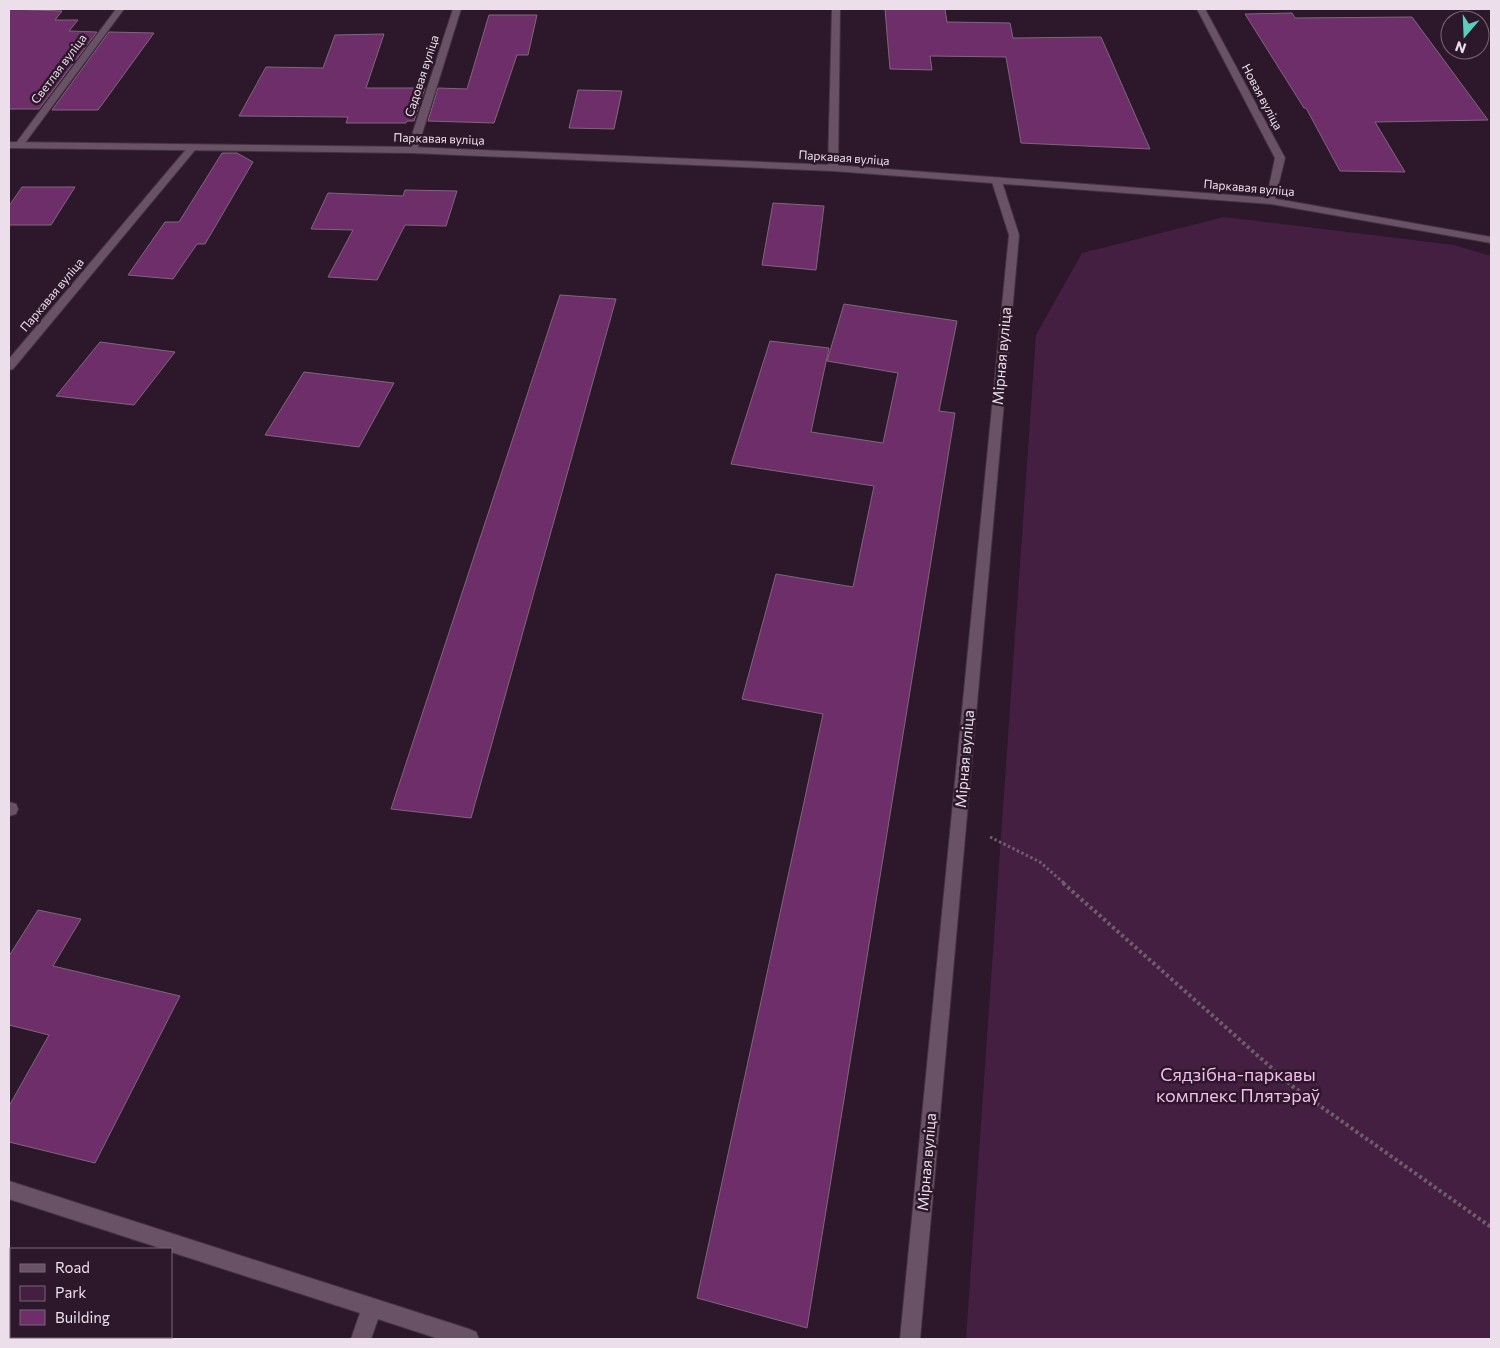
<svg xmlns="http://www.w3.org/2000/svg" width="1500" height="1348" viewBox="0 0 1500 1348" font-family="Commissioner,sans-serif">
	<style>
		.green { fill: #451f42 }
		.building { fill: #6e2e69; stroke: #7f667b }
		.lines { fill: none; stroke-linecap: round; stroke-linejoin: round }
		.service-casing { stroke: #443342; stroke-width: 2 }
		.minor-casing { stroke: #443342; stroke-width: 2 }
		.tertiary-casing { stroke: #443342; stroke-width: 2 }
		.path-far1 { stroke: #6f5d6d; stroke-width: 3; stroke-dasharray: 2.5 2.5; stroke-linecap: butt }
		.path { stroke: #6f5d6d; stroke-width: 4; stroke-dasharray: 3 3; stroke-linecap: butt }
		.service { fill: #695166; fill-rule: evenodd }
		.minor { fill: #695166; fill-rule: evenodd }
		.tertiary { fill: #695166; fill-rule: evenodd }
		.labels { text-anchor: middle; stroke-width: 5; stroke-linejoin: round; paint-order: stroke }
		.far-street-label { font-size: 12px; fill: #ecdeea; stroke: #2c182a }
		.street-label { font-size: 15px; fill: #ecdeea; stroke: #2c182a }
		.near-park-label { font-size: 18px; fill: #f5bdee; stroke: #2c182a }
	</style>
	<rect width="100%" height="100%" fill="#2c182a"/>
	<!-- green -->
	<path class="green" d="M1224 217 1454 245 1491 256V1339H966L1036 335 1082 253Z"/>
	<!-- building -->
	<path class="building" d="M9 9 62 11 55 20H78L69 31 97 32 39 109H9Z
		M885 9H945L947 22 1010 23 1013 38 1101 37 1150 149 1021 143 1006 57 930 56 932 70 890 69Z
		M1292 13 1295 18 1412 17 1488 120 1375 122 1405 172 1340 171 1306 108H1304L1245 14Z
		M489 15H537L528 55H517L494 123 428 121 438 88 467 89Z
		M109 32 154 33 98 110H52Z
		M384 34 366 88H425L414 121H407L406 123H346L348 117 239 116 266 67 323 68 335 35Z
		M578 90 622 91 614 129 569 128Z
		M222 153H237L253 162 205 244H197L173 279 128 275 165 222H179Z
		M22 187H75L51 225H9V206Z
		M405 190 457 191 446 226 405 225 377 280 328 277 353 230 311 229 328 193 403 196Z
		M773 203 824 206 816 270 762 265Z
		M560 295 616 299 471 818 391 809Z
		M844 304 957 321 939 411 955 413 807 1328 697 1298 823 714 742 699 776 574 853 587 874 486 731 464 770 341 829 348 811 432 883 443 898 373 827 361Z
		M100 342 175 352 134 405 56 396Z
		M304 372 394 383 359 447 265 435Z
		M38 910 81 919 53 966 180 996 95 1163 9 1142V1106L49 1035 9 1025V956Z"/>
	<g class="lines">
		<!-- service casing -->
		<g class="service-casing">
			<path id="service" d="M9 802 16 804 18 809 16 814 9 816Z
				M9 1181 469 1329 476 1332 479 1339H439L378 1319 371 1339H351L360 1313 171 1252V1249H163L9 1199Z"/>
		</g>
		<!-- minor casing -->
		<g class="minor-casing">
			<path id="minor" d="M116 9H124L22 147H16V143Z
				M453 9H461L417 150 412 153 409 152 407 150Z
				M832 9H840L838 168 833 171 828 168Z
				M1197 9H1205L1285 158 1274 203H1268L1266 201 1275 158Z
				M192 145 197 148 195 150 13 369 9 370V359L189 146Z
				M997 179 1002 182 1019 235 920 1339H900L1009 235 992 182Z"/>
		</g>
		<!-- tertiary casing -->
		<g class="tertiary-casing">
			<path id="tertiary" d="M9 142 412 147 833 165 1271 198 1491 237V243L1271 204 833 171 412 153 9 148Z"/>
		</g>
		<!-- path-far1 -->
		<path class="path-far1" d="M990 837 1040 862 1065 884"/>
		<!-- path -->
		<path class="path" d="M1063 883 1292 1086 1491 1227"/>
		<!-- service -->
		<use href="#service" class="service"/>
		<!-- minor -->
		<use href="#minor" class="minor"/>
		<!-- tertiary -->
		<use href="#tertiary" class="tertiary"/>
	</g>
	<g class="labels">
		<!-- far-street labels -->
		<g class="far-street-label">
			<text transform="translate(59 69) rotate(-53)" y="4">Светлая вуліца</text>
			<text transform="translate(422 76) rotate(-72)" y="4">Садовая вуліца</text>
			<text transform="translate(1262 97) rotate(62)" y="4">Новая вуліца</text>
			<text transform="translate(439 139) rotate(2)" y="4">Паркавая вуліца</text>
			<text transform="translate(844 158) rotate(4)" y="4">Паркавая вуліца</text>
			<text transform="translate(1249 188) rotate(5)" y="4">Паркавая вуліца</text>
			<text transform="translate(52 295) rotate(-50)" y="4">Паркавая вуліца</text>
		</g>
		<!-- street labels -->
		<g class="street-label">
			<text transform="translate(1002 356) rotate(-85)" y="5">Мірная вуліца</text>
			<text transform="translate(965 759) rotate(-85)" y="5">Мірная вуліца</text>
			<text transform="translate(927 1162) rotate(-85)" y="5">Мірная вуліца</text>
		</g>
		<!-- near-park labels -->
		<g class="near-park-label">
			<text x="1238" y="1081">Сядзібна-паркавы<tspan x="1238" dy="21">комплекс Плятэраў</tspan></text>
		</g>
	</g>
	<!-- border -->
	<rect width="1500" height="1348" fill="none" stroke="#ecdeea" stroke-width="20"/>
	<!-- legend -->
	<rect x="10" y="1248" width="162" height="90" fill="#2c182a" stroke="#796777"/>
	<rect x="20" y="1264" width="25" height="8" fill="#695166" stroke="#796777"/>
	<text x="55" y="1273" font-size="15" fill="#ecdeea">Road</text>
	<rect x="20" y="1286" width="25" height="15" fill="#451f42" stroke="#796777"/>
	<text x="55" y="1298" font-size="15" fill="#ecdeea">Park</text>
	<rect x="20" y="1310" width="25" height="15" fill="#6e2e69" stroke="#796777"/>
	<text x="55" y="1323" font-size="15" fill="#ecdeea">Building</text>
	<!-- north arrow -->
	<g transform="translate(1465 35) rotate(199)"><circle r="24" fill="#2c182a" stroke="#796777"/>
	<path d="M0-4L9 19L0 12L-9 19Z" fill="#5bcebb"/>
	<text y="-8" font-size="14" font-weight="bold" text-anchor="middle" fill="#ecdeea">N</text>
	</g>
</svg>
